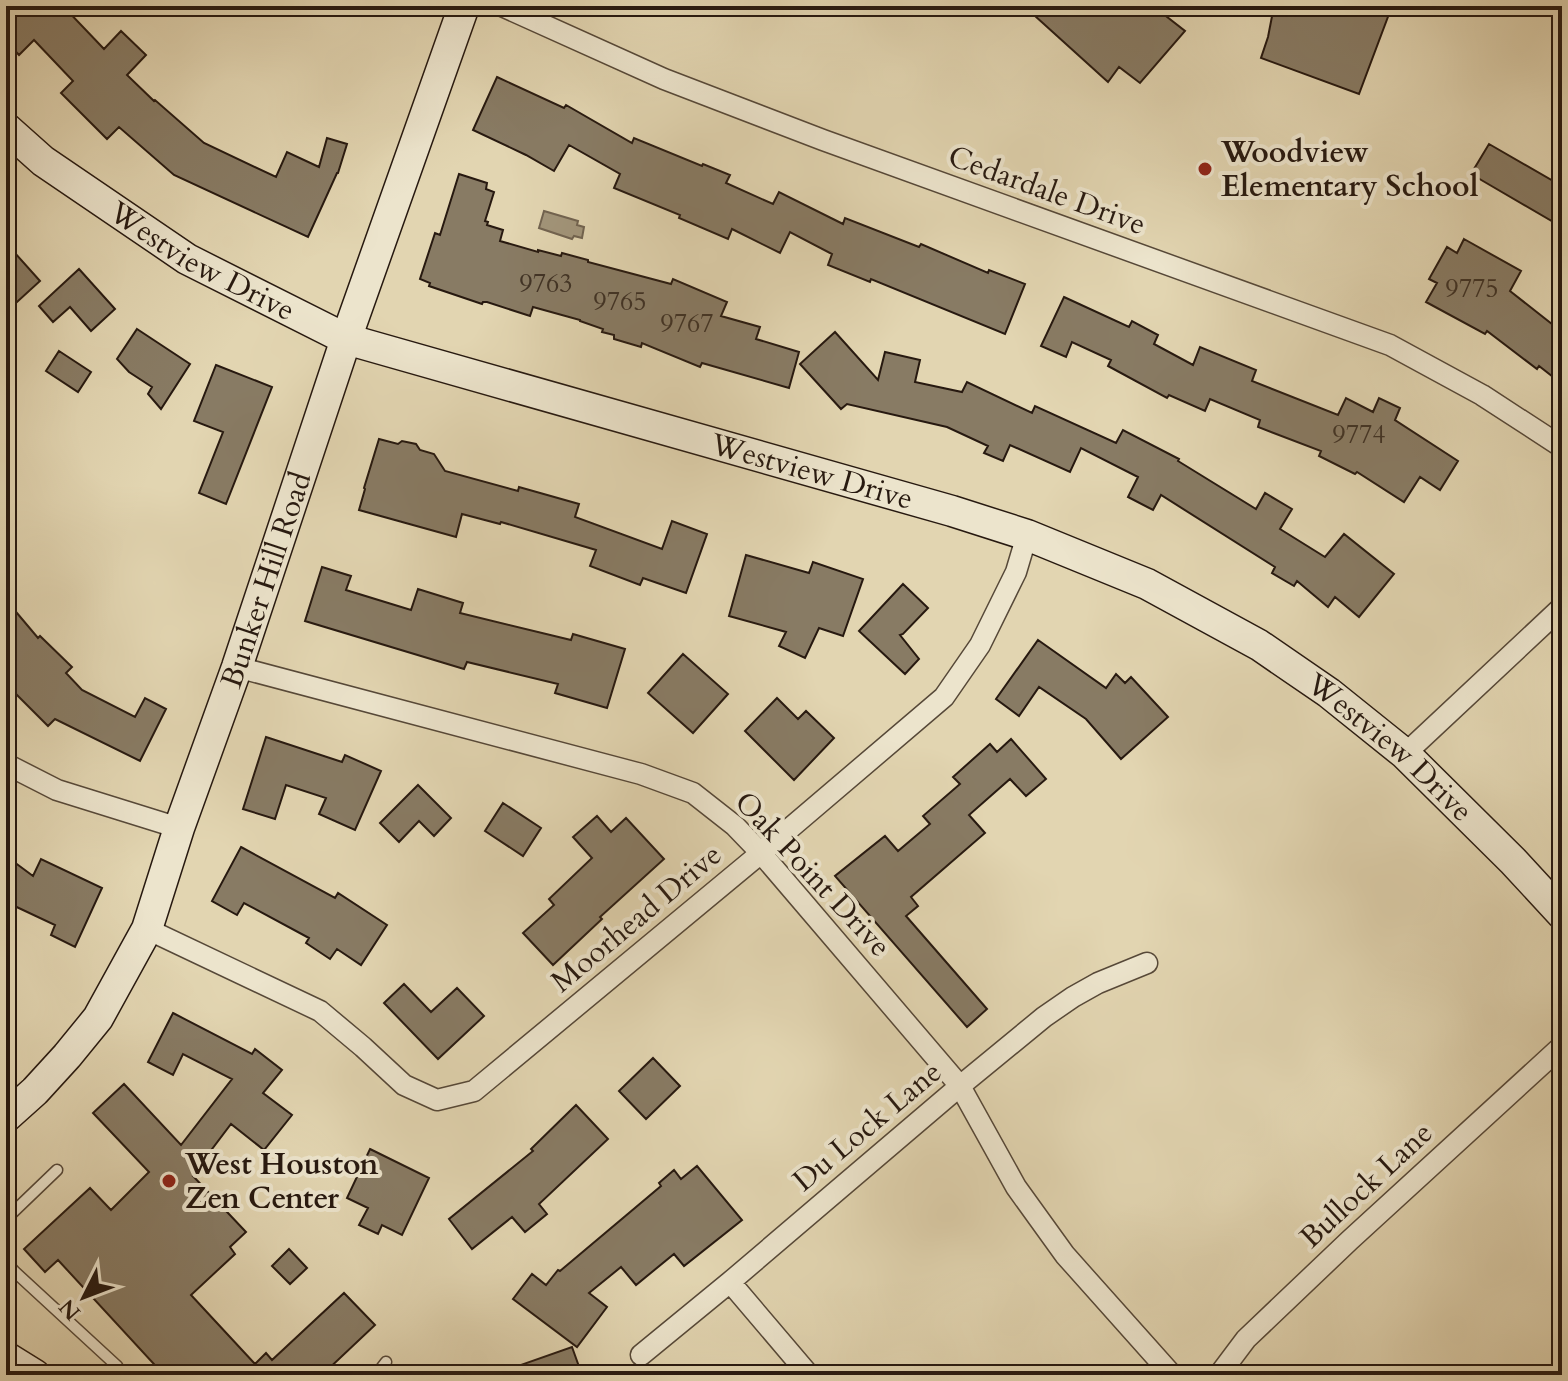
<svg xmlns="http://www.w3.org/2000/svg" width="1568" height="1381" viewBox="0 0 1568 1381" font-family="Cardo,serif">
	<style>
		.water { fill: #a2957a; stroke: #716350; stroke-width: 2 }
		.building { fill: #887b64; stroke: #271910; stroke-width: 2 }
		.lines { fill: none; stroke-linecap: round; stroke-linejoin: round }
		.lane-casing { stroke: #564838; stroke-width: 13 }
		.street-casing { stroke: #564838; stroke-width: 23 }
		.secondary-casing { stroke: #271910; stroke-width: 33 }
		.lane { stroke: #ece4cc; stroke-width: 10 }
		.street { stroke: #ece4cc; stroke-width: 20 }
		.secondary { stroke: #ece4cc; stroke-width: 30 }
		.poi-dot { fill: #8f2418; stroke: #ece4cc; stroke-width: 3 }
		.labels { text-anchor: middle; stroke-width: 8; stroke-linejoin: round; paint-order: stroke }
		.number-label { font-size: 26px; fill: #3f3225 }
		.poi-label { font-size: 30px; font-weight: bold; fill: #271910; stroke: #ece4cc; text-anchor: start }
		.street-label { font-size: 30px; fill: #271910; stroke: #ece4cc }
	</style>
	<rect width="100%" height="100%" fill="#e2d5b1"/>
	<filter id="stains"><feTurbulence type="fractalNoise" baseFrequency=".0025" numOctaves="4"/><feColorMatrix values="0 0 0 0 .2 0 0 0 0 .09 0 0 0 0 .02 0 0 0 .5 -.17"/></filter>
	<radialGradient id="worn" r=".72"><stop offset=".6" stop-color="#630" stop-opacity="0"/><stop offset="1" stop-color="#630" stop-opacity=".3"/></radialGradient>
	<!-- water -->
	<path class="water" d="M544 211 578 221 577 225 584 227 582 238 574 236 572 239 539 228Z"/>
	<!-- building -->
	<path class="building" d="M6 6H63L104 49 121 31 146 55 127 75 154 101 155 100 204 143 276 177 287 152 319 167 327 138 347 144 338 173H337L308 237 174 175 119 127 107 139 61 93 73 81 34 40 19 55 6 41Z
		M1024 6H1153L1185 31 1140 83 1119 67 1108 82Z
		M1274 6H1392L1359 94 1261 58 1268 37Z
		M497 77 564 108 566 105 632 143 634 138 702 166 703 164 730 175 726 183 773 204 779 192 843 224 845 218 919 247 921 244 988 273 989 270 1025 284 1005 334 871 279 870 282 828 265 832 254 790 232 780 253 732 229 728 239 679 218 680 215 614 188 620 174 569 145 554 171 526 155 473 130Z
		M1489 144 1560 185 1562 189V227L1471 174Z
		M459 174 487 183 486 189 494 192 485 221 488 222 487 225 503 230 500 241 538 252V250L561 256 562 253 588 260V262L671 284 673 279 727 302 721 316 760 327 756 339 799 352 789 388 702 363 700 367 642 343 641 347 614 339V335L602 332 603 329 580 321V320L533 307 530 316 487 302H483L482 304 429 286 430 283 420 279 435 233 440 235Z
		M1464 239 1521 271 1510 291 1562 332V384L1539 366 1537 369 1487 331 1485 334 1426 302 1437 283 1429 279 1447 247 1457 253Z
		M6 243 40 281 6 312Z
		M79 269 115 309 91 331 70 307 53 322 39 306Z
		M1064 297 1129 327 1132 321 1158 335 1154 344 1193 365 1200 347 1256 370 1252 381 1338 415 1346 398 1373 412 1379 398 1400 408 1395 420 1458 461 1440 490 1420 477 1404 502 1357 472 1355 474 1319 456 1321 451 1258 427 1260 420 1210 399 1205 411 1169 395 1167 398 1108 366 1111 360 1072 342 1066 357 1041 346Z
		M137 329 190 364 161 409 148 394 152 387 129 372 117 359Z
		M835 332 878 380 885 352 920 360 915 382 962 392 967 382 1032 413 1035 406 1116 443 1123 430 1179 459 1178 461 1256 509 1265 493 1292 509 1280 529 1325 557 1344 534 1394 574 1359 617 1335 597 1328 607 1297 581 1294 586 1272 573 1275 567 1161 495 1153 510 1128 497 1138 477 1081 448 1070 472 1010 445 1003 461 984 453 988 446 947 427 847 404 841 409 800 364Z
		M59 351 91 372 78 392 46 371Z
		M216 365 272 387 226 504 199 493 223 432 194 421Z
		M379 439 398 444 402 441 416 444 420 450 434 454 445 471 518 491 519 487 579 504 575 517 662 549 672 521 707 534 686 593 643 578 640 585 590 566 596 550 501 522 500 524 462 514 456 537 359 510 365 489 364 488Z
		M746 555 809 573 813 562 863 579 843 636 819 628 805 658 779 646 786 632 729 616Z
		M322 567 351 576 346 590 411 610 418 589 463 603 460 613 571 640 573 634 625 649 607 708 555 693 558 684 467 662 464 669 305 621Z
		M903 584 928 608 903 634 900 635 919 659 905 674 859 631Z
		M6 600 38 638 40 636 72 667 66 673 82 690 135 717 145 698 166 709 140 761 55 719 48 726 6 684Z
		M1038 640 1106 688 1116 674 1125 683 1131 677 1168 717 1121 759 1086 719 1039 687 1019 716 996 699Z
		M683 654 728 694 693 733 648 693Z
		M777 698 798 719 806 711 834 738 794 780 745 731Z
		M266 737 342 762 345 755 381 771 355 830 319 814 326 798 286 785 275 819 243 809Z
		M1011 739 1046 779 1026 796 1010 779 969 815 985 833 911 897 918 906 906 916 987 1009 967 1027 835 876 885 836 898 851 930 824 923 816 960 784 953 777 990 744 997 752Z
		M418 785 451 818 434 836 419 821 399 842 380 823Z
		M503 803 541 828 523 856 485 831Z
		M597 816 611 832 626 818 664 859 600 917 602 919 553 965 523 933 554 905 549 899 592 858 573 837Z
		M241 847 335 898 338 893 387 925 361 965 337 949 330 959 306 943 309 938 244 903 237 915 212 901Z
		M6 856 33 876 41 859 102 888 75 947 51 935 55 925 6 902Z
		M404 984 431 1012 457 988 484 1016 438 1059 384 1003Z
		M173 1013 252 1054 255 1049 282 1070 263 1093 292 1115 264 1150 231 1124 200 1165 202 1168 193 1176 246 1232 230 1247 235 1254 191 1295 255 1364 266 1353 272 1360 344 1293 375 1325 322 1375H164L58 1260 45 1272 24 1249 90 1188 111 1210 149 1172 93 1113 124 1084 181 1145 232 1079 183 1054 173 1075 148 1062Z
		M653 1058 680 1086 646 1119 619 1091Z
		M576 1105 608 1139 539 1204 547 1214 525 1232 512 1217 472 1249 449 1219 533 1151 531 1149Z
		M370 1149 429 1178 402 1235 382 1225 378 1234 359 1225 368 1208 347 1198Z
		M697 1166 742 1220 684 1266 674 1254 636 1285 621 1267 589 1293 607 1307 577 1347 513 1299 532 1274 546 1285 558 1270 560 1271 661 1186 659 1183 674 1170 681 1179Z
		M289 1249 307 1268 290 1284 272 1266Z
		M572 1347 582 1375H502L501 1372Z"/>
	<g class="lines">
		<!-- lane casing -->
		<g class="lane-casing">
			<path id="lane" d="M6 1219 57 1170
				M6 1262 15 1272 117 1366 122 1375
				M376 1375 386 1362"/>
		</g>
		<!-- street casing -->
		<g class="street-casing">
			<path id="street" d="M502 6 664 79 823 140 1390 345 1482 395 1562 447
				M237 667 641 774 693 793 735 826 761 853 960 1086 1016 1187 1065 1255 1172 1375
				M1405 754 1562 607
				M6 764 57 790 179 828
				M147 929 320 1011 363 1047 404 1085 437 1100 474 1091 761 853 944 697 980 645 1016 572 1027 535
				M730 1282 809 1375
				M641 1355 730 1282 960 1086 1044 1017 1073 997 1098 983 1147 963
				M1219 1375 1246 1339 1350 1240 1562 1046"/>
		</g>
		<!-- secondary casing -->
		<g class="secondary-casing">
			<g id="secondary">
				<path id="s1" d="M6 128 43 161 187 259 346 339 952 511 1027 535 1147 584 1259 645 1329 693 1405 754 1513 861 1562 914"/>
				<path id="s2" d="M6 1117 35 1091 67 1056 98 1018 147 929 179 828 237 667 346 339 464 6"/>
				<path d="M6 1357 35 1375"/>
			</g>
		</g>
		<!-- lane -->
		<use href="#lane" class="lane"/>
		<!-- street -->
		<use href="#street" class="street"/>
		<!-- secondary -->
		<use href="#secondary" class="secondary"/>
	</g>
	<!-- markers -->
	<g class="poi-dot">
		<circle cx="1205" cy="169" r="8"/>
		<circle cx="169" cy="1181" r="8"/>
	</g>
	<g class="labels">
		<!-- number labels -->
		<g class="number-label">
			<text x="546" y="292">9763</text>
			<text x="1472" y="297">9775</text>
			<text x="620" y="310">9765</text>
			<text x="687" y="332">9767</text>
			<text x="1359" y="443">9774</text>
		</g>
		<!-- poi labels -->
		<g class="poi-label">
			<text x="1221" y="162">Woodview<tspan x="1221" dy="34">Elementary School</tspan></text>
			<text x="185" y="1174">West Houston<tspan x="185" dy="34">Zen Center</tspan></text>
		</g>
		<!-- street labels -->
		<g class="street-label">
			<text transform="translate(1047 190) rotate(20)" y="10">Cedardale Drive</text>
			<text dy="10" stroke="none"><textPath href="#s1" startOffset="238">Westview Drive</textPath></text>
			<text dy="10" stroke="none"><textPath href="#s1" startOffset="886">Westview Drive</textPath></text>
			<text dy="10" stroke="none"><textPath href="#s2" startOffset="606">Bunker Hill Road</textPath></text>
			<text dy="10" stroke="none"><textPath href="#s1" startOffset="1534">Westview Drive</textPath></text>
			<text transform="translate(813 874) rotate(47)" y="10">Oak Point Drive</text>
			<text transform="translate(636 918) rotate(-40)" y="10">Moorhead Drive</text>
			<text transform="translate(867 1126) rotate(-40)" y="10">Du Lock Lane</text>
			<text transform="translate(1366 1185) rotate(-43)" y="10">Bullock Lane</text>
		</g>
	</g>
	<!-- margin -->
	<rect width="1568" height="1381" fill="none" stroke="#e2d5b1" stroke-width="32"/>
	<rect x="8" y="8" width="1552" height="1365" fill="none" stroke="#271910" stroke-width="4"/>
	<rect x="16" y="16" width="1536" height="1349" fill="none" stroke="#271910" stroke-width="2"/>
	<!-- north arrow -->
	<g transform="translate(84 1297) rotate(228)" stroke="#ece4cc" stroke-width="6" paint-order="stroke">
	<path d="M0-6L14 30L0 20L-14 30Z" fill="#271910"/>
	<text y="-12" font-size="22" font-weight="bold" text-anchor="middle" fill="#271910">N</text>
	</g>
	<rect width="100%" height="100%" filter="url(#stains)"/>
	<rect width="100%" height="100%" fill="url(#worn)"/>
</svg>
